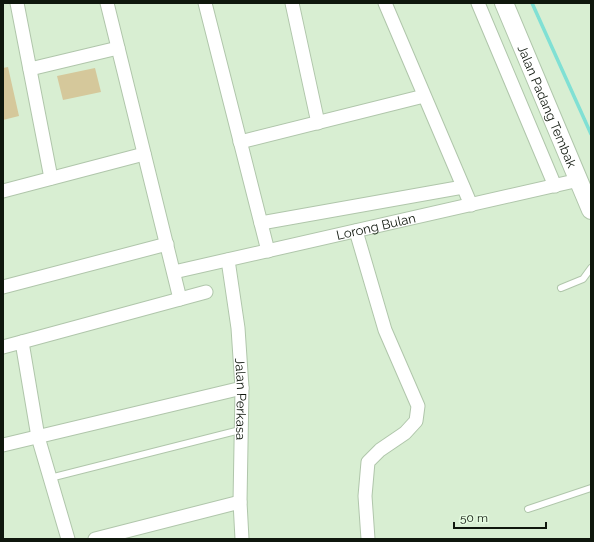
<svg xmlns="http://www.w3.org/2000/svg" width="594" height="542" viewBox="0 0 594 542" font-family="Raleway,sans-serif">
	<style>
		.green { fill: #d5c89b }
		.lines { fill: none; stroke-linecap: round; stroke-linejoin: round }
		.stream { stroke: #80e0d4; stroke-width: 3.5 }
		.service-casing { stroke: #b0c6ab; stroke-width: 8 }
		.minor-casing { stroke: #b0c6ab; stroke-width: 15 }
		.secondary-casing { stroke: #b0c6ab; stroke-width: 20 }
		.service { stroke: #fff; stroke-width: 6 }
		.minor { stroke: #fff; stroke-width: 13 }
		.secondary { stroke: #fff; stroke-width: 18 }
		.labels { text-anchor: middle; stroke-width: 4; stroke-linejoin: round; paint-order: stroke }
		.street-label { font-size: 13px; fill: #0f170d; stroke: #e5fbe0 }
	</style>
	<rect width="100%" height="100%" fill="#d8eed2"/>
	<!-- green -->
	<path class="green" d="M8 67 19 116 3 120V68Z
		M95 68 101 92 63 100 57 76Z"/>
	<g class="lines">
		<!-- stream -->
		<path class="stream" d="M532 3 591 134"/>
		<!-- service casing -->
		<g class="service-casing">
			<path id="service" d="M561 288 583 279 591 268
				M50 478 240 430
				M528 509 591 488"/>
		</g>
		<!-- minor casing -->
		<g class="minor-casing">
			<g id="minor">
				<path d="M17 3 51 178"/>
				<path d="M107 3 180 299"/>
				<path d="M205 3 268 251"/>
				<path d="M292 3 318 123"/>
				<path d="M385 3 471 205"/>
				<path d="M478 3 555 186"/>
				<path d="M30 69 118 48"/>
				<path d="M240 142 424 96"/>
				<path d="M3 191 144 154"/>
				<path d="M261 223 463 187"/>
				<path d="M356 231 385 330 418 406 416 421 405 433 380 450 368 462 365 496 368 539"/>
				<path id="s1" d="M228 260 238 328 242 388 240 502 242 539"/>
				<path id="s2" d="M174 272 579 180"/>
				<path d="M3 287 167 244"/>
				<path d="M22 342 38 437 68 539"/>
				<path d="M3 347 206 292"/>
				<path d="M3 445 242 388"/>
				<path d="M95 539 240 502"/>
			</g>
		</g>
		<!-- secondary casing -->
		<g class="secondary-casing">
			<g id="secondary">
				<path id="s3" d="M504 3 591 210"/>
			</g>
		</g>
		<!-- service -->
		<use href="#service" class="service"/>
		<!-- minor -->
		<use href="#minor" class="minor"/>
		<!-- secondary -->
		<use href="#secondary" class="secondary"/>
	</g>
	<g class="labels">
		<!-- street labels -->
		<g class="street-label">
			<text dy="5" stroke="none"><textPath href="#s3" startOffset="112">Jalan Padang Tembak</textPath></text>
			<text dy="5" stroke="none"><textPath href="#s2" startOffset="207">Lorong Bulan</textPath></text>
			<text dy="5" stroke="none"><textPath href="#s1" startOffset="140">Jalan Perkasa</textPath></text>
		</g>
	</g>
	<!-- border -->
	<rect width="594" height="542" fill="none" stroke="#0f170d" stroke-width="8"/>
	<!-- scale -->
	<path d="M454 522v6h92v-6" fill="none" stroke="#0f170d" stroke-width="2"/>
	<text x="460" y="522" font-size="12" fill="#0f170d" stroke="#e5fbe0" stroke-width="3" paint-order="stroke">50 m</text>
</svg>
